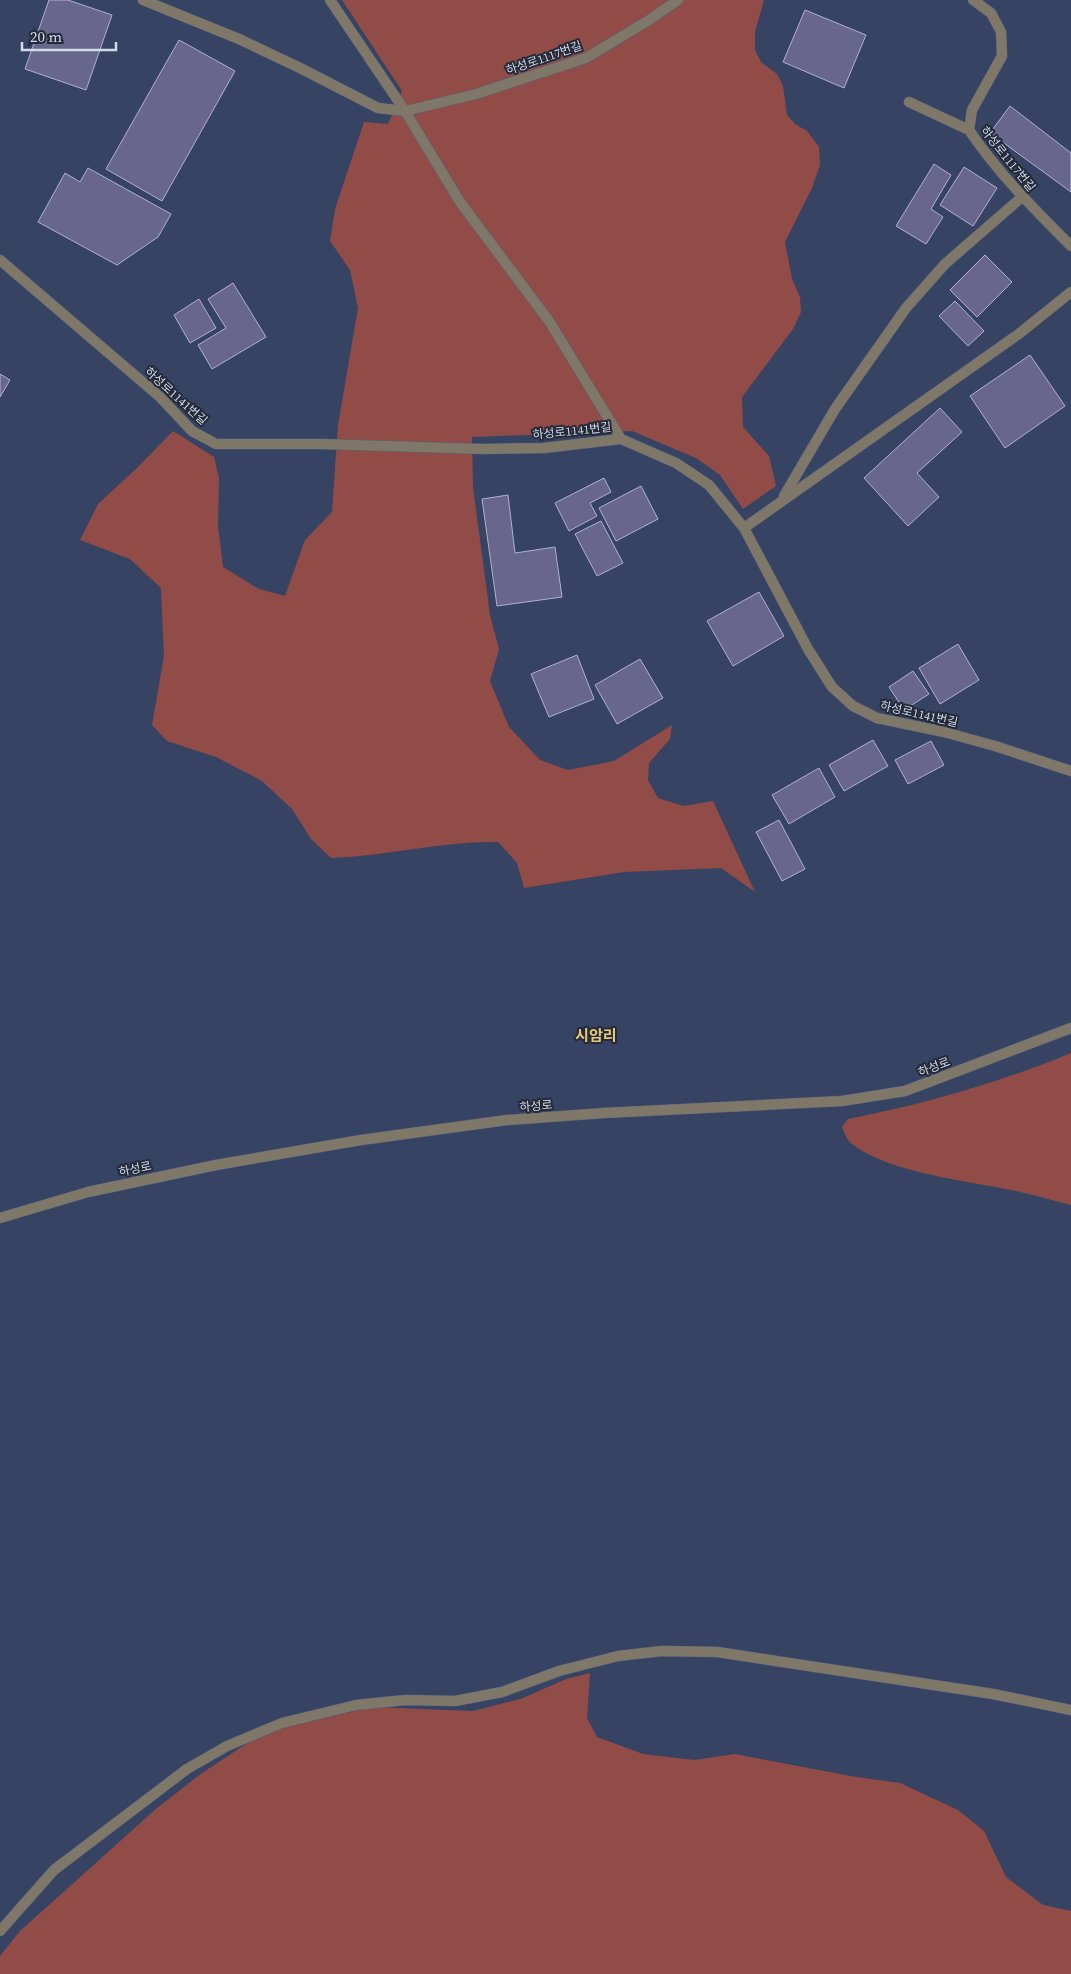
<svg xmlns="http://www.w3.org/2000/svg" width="1071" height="1974" viewBox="0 0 1071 1974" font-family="'Source Serif 4','Noto Sans KR',serif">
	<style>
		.green { fill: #924c47 }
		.building { fill: #68668a; stroke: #b1b0d7 }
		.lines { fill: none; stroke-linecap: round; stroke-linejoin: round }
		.service-casing { stroke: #55617e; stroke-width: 11 }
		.minor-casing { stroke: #55617e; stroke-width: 11 }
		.service { stroke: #7f7868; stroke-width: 10 }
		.minor { stroke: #7f7868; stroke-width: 10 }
		.labels { text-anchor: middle; stroke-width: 4; stroke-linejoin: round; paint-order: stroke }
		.street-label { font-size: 12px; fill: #d1daed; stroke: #242a38 }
		.quarter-label { font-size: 15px; font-weight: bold; fill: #e8c77d; stroke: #242a38 }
	</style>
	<rect width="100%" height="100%" fill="#364362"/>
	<!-- green -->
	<path class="green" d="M342 0H764L755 32V50L761 62 777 74 783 86 787 115 795 124 807 131 819 147 820 165 812 188 785 242 792 279 800 297 801 312 793 329 742 397 743 427 769 456 776 486 743 509 720 475 696 458 632 431 472 437 473 487 490 615 499 649 490 681 509 727 540 760 568 770 614 761 672 725 670 739 649 763 648 780 658 798 683 806 713 801 755 892 721 868 624 872 524 888 517 863 498 842C443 841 387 856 331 858L311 839 292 809 262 781 216 757 167 741 152 725 164 656 161 588 130 559 80 540 98 504 138 467 173 431 214 457 219 478 218 526 223 567 259 589 285 596 305 540 332 512 338 425 358 308 350 270 330 241 335 209 364 122 388 124 402 91Z
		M1071 1053V1205C1051 1200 1031 1194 1011 1190 968 1181 885 1172 851 1143 847 1140 844 1132 842 1127L848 1119C924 1104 999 1083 1071 1053Z
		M590 1673 587 1718 597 1737 643 1754 694 1760 735 1754 856 1777 900 1783 958 1810 984 1831 1006 1877 1043 1905 1071 1911V1974H0V1956L20 1931 157 1808 202 1773 246 1744 288 1726 372 1707 473 1711 523 1698 566 1679Z"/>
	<!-- building -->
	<path class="building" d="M49 0H68L112 15 86 90 25 69Z
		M805 10 866 35 844 88 783 62Z
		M179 40 235 71 162 201 106 169Z
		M1010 106 1071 153V192L990 133Z
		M934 164 951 175 931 209 943 217 926 244 896 226Z
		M964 167 997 188 973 226 940 205Z
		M88 168 171 214 158 237 117 265 38 222 65 173 80 182Z
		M985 255 1012 282 977 317 950 290Z
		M233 283 266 337 212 369 198 345 226 328 208 299Z
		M199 299 216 328 190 343 174 315Z
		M955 301 984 331 968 346 939 316Z
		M1030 355 1065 406 1005 448 970 396Z
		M0 374 10 380 0 397Z
		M940 408 962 432 917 473 939 497 908 526 864 478Z
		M604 478 611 492 590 503 597 516 569 531 555 503Z
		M641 486 658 519 616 541 599 508Z
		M508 495 515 553 555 547 562 597 497 606 482 499Z
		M601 521 623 563 597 576 575 534Z
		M759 592 784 636 733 666 707 621Z
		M958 644 979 680 940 704 919 668Z
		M577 655 594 699 549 717 531 674Z
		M640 659 663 698 617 724 595 685Z
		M913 671 929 694 904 710 889 687Z
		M873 740 888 766 844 791 829 765Z
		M931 741 944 765 908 784 895 760Z
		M819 768 835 797 789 824 772 795Z
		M779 820 805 869 782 881 756 832Z"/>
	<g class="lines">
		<!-- service casing -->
		<g class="service-casing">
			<path id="service" d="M143 0 239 39 300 68 378 108 405 111 476 94 586 58 649 20 678 0
				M330 0 405 111 460 202 549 321 621 439
				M973 0 991 13 1001 32 1002 56 972 110 969 130C998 173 1034 209 1071 246
				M909 102 969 130
				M0 260 160 397 192 431 216 444H322L482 449 544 448 621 439 676 463 709 485 744 528 808 649 832 687 853 706 877 718 944 732 995 746 1071 771
				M784 496 835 409 906 308 945 264 1022 197
				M744 528 1020 333 1071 292
				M0 1931 54 1870 187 1769 227 1746 282 1723 356 1705 406 1700 455 1701 502 1692 559 1671 618 1656 662 1651 717 1652 993 1694 1071 1710"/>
		</g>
		<!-- minor casing -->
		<g class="minor-casing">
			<path id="minor" d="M0 1218 88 1192 216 1165 361 1140 507 1120 604 1113 842 1101 905 1091 1071 1028"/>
		</g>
		<!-- service -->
		<use href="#service" class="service"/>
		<!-- minor -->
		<use href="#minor" class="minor"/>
	</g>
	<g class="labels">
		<!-- street labels -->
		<g class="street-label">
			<text transform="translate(544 58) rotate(-19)" y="4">하성로1117번길</text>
			<text transform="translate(1008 159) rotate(51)" y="4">하성로1117번길</text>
			<text transform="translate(176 396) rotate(42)" y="4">하성로1141번길</text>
			<text transform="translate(572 431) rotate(-6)" y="4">하성로1141번길</text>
			<text transform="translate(919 714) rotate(13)" y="4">하성로1141번길</text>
			<text transform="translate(934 1067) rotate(-21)" y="4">하성로</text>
			<text transform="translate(536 1106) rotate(-4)" y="4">하성로</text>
			<text transform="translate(135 1169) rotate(-12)" y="4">하성로</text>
		</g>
		<!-- quarter labels -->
		<g class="quarter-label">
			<text x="596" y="1041">시암리</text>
		</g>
	</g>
	<!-- scale -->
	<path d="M22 42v8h94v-8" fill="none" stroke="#d1daed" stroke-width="2.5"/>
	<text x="30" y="42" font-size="15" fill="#d1daed" stroke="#242a38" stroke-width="4" paint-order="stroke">20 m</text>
</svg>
